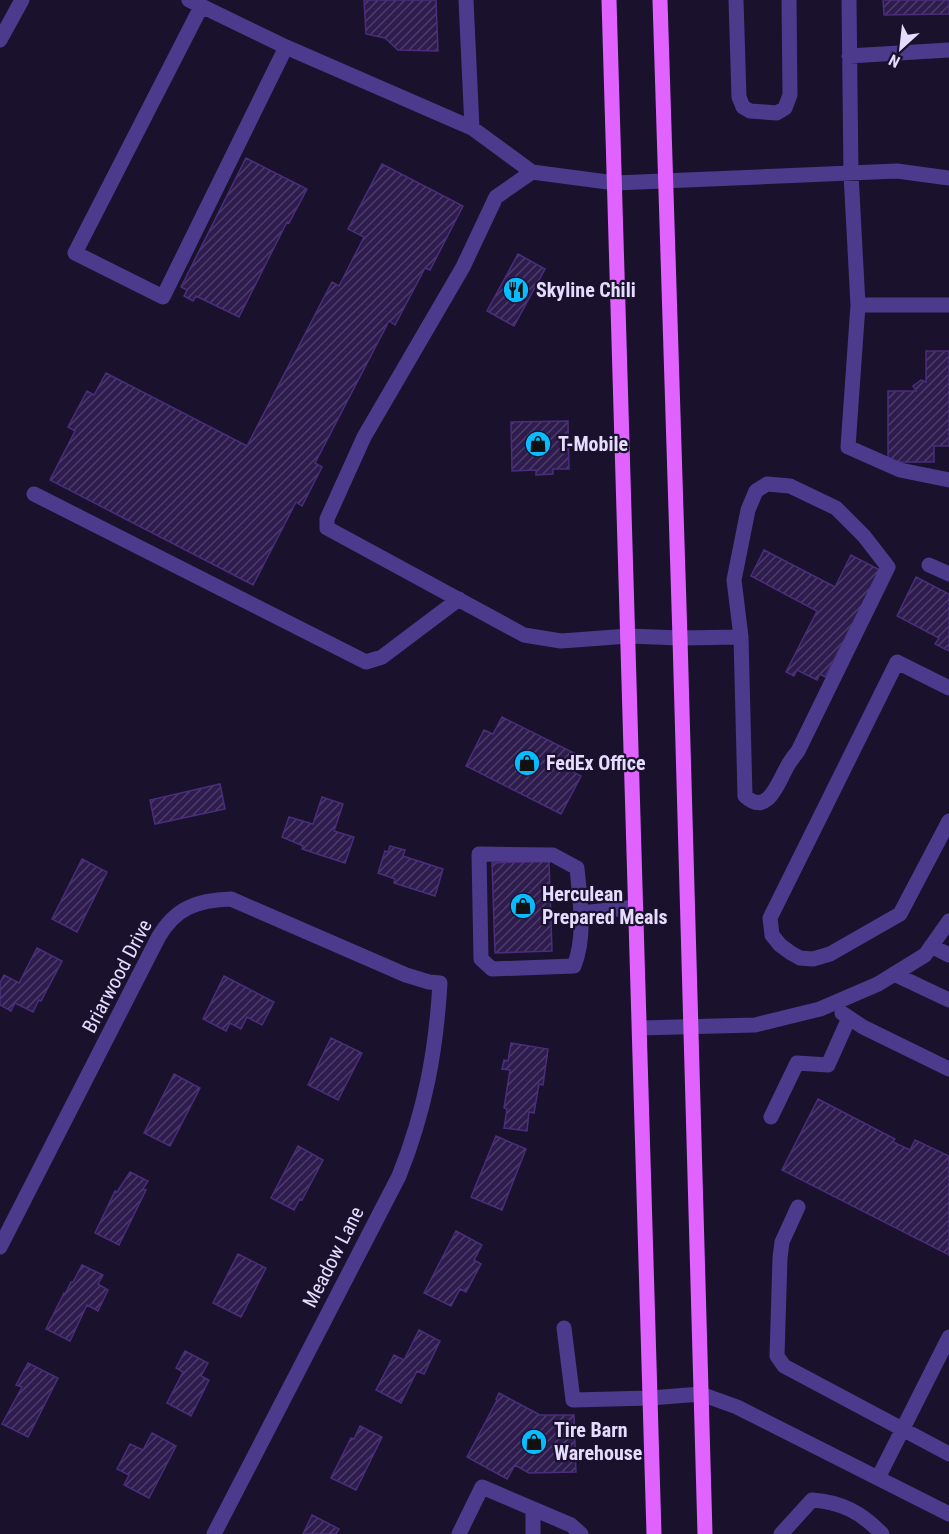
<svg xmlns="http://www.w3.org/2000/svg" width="949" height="1534" viewBox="0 0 949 1534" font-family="'Roboto Condensed',sans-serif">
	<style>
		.building { fill: url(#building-hatch); stroke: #4a2d7b; stroke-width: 1.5 }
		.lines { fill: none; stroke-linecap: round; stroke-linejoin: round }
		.minor { stroke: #4c3a8d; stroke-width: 15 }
		.major { stroke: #e063ff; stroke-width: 15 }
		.labels { text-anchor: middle; stroke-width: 4.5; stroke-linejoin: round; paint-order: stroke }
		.poi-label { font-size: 20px; font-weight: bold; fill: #e6dcff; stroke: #1a112d; text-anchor: start }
		.street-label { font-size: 20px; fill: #e6dcff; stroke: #1a112d }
	</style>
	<defs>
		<pattern id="building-hatch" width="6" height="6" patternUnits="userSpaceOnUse" patternTransform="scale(1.5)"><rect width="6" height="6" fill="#2f1c4e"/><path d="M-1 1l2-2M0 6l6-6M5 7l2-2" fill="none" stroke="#4d3c69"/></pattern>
	</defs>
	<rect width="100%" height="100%" fill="#1a112d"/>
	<!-- building -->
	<path class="building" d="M364 0H436L438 51 398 50 385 38 366 34Z
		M883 0H949V14L884 15Z
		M246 158 307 189 289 223 287 222 239 317 196 296 193 301 184 296 187 290 181 287Z
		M382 164 463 206 430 270 425 268 395 325 389 321 315 463 322 467 302 506 296 502 253 585 50 480 75 431 68 427 87 391 94 395 106 373 247 446 332 282 339 286 364 237 348 229Z
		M518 254 545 269 514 326 487 311Z
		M926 351H949V446H934V462H888V391H916L913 386 921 380 926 382Z
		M568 421 569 469H553V474L536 475V470L512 471 511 422Z
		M764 550 835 587 851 555 880 570 825 677 820 674 817 680 797 670 794 676 786 672 817 611 751 576Z
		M916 577 949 594V651L935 644 939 638 897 616Z
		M502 717 580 756 573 772 581 776 561 814 466 766 484 730 493 734Z
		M220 784 225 809 155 824 150 800Z
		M322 797 343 804 334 831 354 837 345 863 302 849 303 846 282 837 289 817 313 824Z
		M390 846 405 850 403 856 443 869 435 896 394 883 395 879 378 873 385 851 388 852Z
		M82 859 107 872 77 932 52 919Z
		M549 861 552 951 495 953 492 863Z
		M37 948 62 961 41 1001 39 1000 33 1012 15 1003 11 1011 0 1005V983L4 975 19 983Z
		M224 976 274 1002 262 1025 247 1017 241 1029 230 1023 226 1031 203 1019Z
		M331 1038 362 1053 338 1100 308 1085Z
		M511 1043 548 1049 543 1085 539 1084 534 1113 529 1112 527 1131 504 1128 507 1109 504 1108 510 1070 502 1069 504 1060 508 1061Z
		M174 1074 200 1088 170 1146 144 1133Z
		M818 1099 895 1139 893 1142 910 1150 915 1140 949 1156V1255L782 1170Z
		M496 1136 526 1149 502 1210 471 1197Z
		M298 1146 323 1160 302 1200 300 1199 294 1210 271 1198Z
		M130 1172 148 1181 143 1189 146 1190 119 1245 95 1233 115 1191 117 1192Z
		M456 1231 482 1245 474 1260 481 1264 466 1292 460 1289 451 1306 424 1293Z
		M238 1254 266 1268 241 1317 213 1303Z
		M82 1265 103 1275 98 1284 108 1290 98 1311 87 1305 70 1341 46 1329 64 1293 65 1294 71 1282H73Z
		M419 1330 440 1341 424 1374 417 1371 401 1403 376 1390 394 1355 404 1360Z
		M185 1351 208 1363 201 1376 209 1380 191 1416 167 1403 183 1372 176 1368Z
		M28 1363 58 1378 28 1437 2 1424 22 1387 16 1385Z
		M499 1393 540 1415H574L576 1472 529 1473 515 1465 507 1479 467 1457 497 1400 496 1399Z
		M360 1426 382 1437 356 1490 331 1478 351 1438 354 1439Z
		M152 1433 176 1446 149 1498 124 1485 129 1475 117 1469 130 1444 143 1450Z
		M312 1515 339 1529 336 1534H303Z"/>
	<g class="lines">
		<!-- minor -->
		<path class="minor" d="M189 0 286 47 472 128 532 172
			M466 0 472 128
			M736 0 739 97 743 107 750 111 777 113 785 108 790 95 789 0
			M849 0 851 174 858 305H949
			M201 7 75 253 163 297 286 47
			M0 40 22 0
			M849 56 949 50
			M858 305 848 447 900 470 949 480
			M767 484 790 486 836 508 864 536 888 567 798 751C794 756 790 761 787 767 778 782 768 817 745 796L741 637 734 580 748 510 756 491Z
			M34 494 366 662 382 657 459 599
			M929 565 949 574
			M741 637 680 638 629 636 561 641 524 635 327 528V519L364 437 463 267 496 197 532 172 615 183 897 171 949 178
			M949 688 897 662 770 918 772 935 780 945 791 953 800 958 813 959 830 954 900 914 949 821
			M479 854 553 855 577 868C580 900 586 936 574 966L492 969 481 959Z
			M581 913 636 907
			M931 946 949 955
			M894 974 949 1000
			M842 1013 863 1027 949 1069
			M640 1028 755 1025 820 1009 878 984 925 955 949 921
			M771 1117 797 1063 828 1065 849 1018
			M798 1207 782 1242 780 1258 777 1356 784 1366 949 1454
			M0 1247 158 938C175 908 197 900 231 899L406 975 429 982 440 983C436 1052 425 1111 399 1176L214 1534
			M564 1328 573 1400 650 1398 701 1394 737 1407 949 1514
			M878 1478 949 1337
			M533 1509V1534
			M459 1534 482 1487 571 1525 581 1534
			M781 1534 812 1500C842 1502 862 1513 882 1534"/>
		<!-- major -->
		<path class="major" d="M609 0 654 1534
			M660 0 680 638 705 1534"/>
	</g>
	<!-- icons -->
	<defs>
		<g id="restaurant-disc" transform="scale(1.35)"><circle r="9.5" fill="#08bcff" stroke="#1a112d"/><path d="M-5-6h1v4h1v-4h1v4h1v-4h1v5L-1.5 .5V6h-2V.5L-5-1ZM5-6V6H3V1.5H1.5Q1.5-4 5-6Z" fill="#111"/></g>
		<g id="shop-disc" transform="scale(1.35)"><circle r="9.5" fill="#08bcff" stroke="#1a112d"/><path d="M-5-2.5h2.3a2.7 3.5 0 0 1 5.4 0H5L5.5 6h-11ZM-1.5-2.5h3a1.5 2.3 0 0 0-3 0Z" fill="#111"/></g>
	</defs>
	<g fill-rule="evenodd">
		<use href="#restaurant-disc" x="516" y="290"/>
		<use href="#shop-disc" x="538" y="444"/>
		<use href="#shop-disc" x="527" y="763"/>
		<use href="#shop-disc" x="523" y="906"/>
		<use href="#shop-disc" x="534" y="1442"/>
	</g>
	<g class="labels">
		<!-- poi labels -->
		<g class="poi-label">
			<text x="536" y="297">Skyline Chili</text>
			<text x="558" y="451">T-Mobile</text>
			<text x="546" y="770">FedEx Office</text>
			<text x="542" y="901">Herculean<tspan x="542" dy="23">Prepared Meals</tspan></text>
			<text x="554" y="1437">Tire Barn<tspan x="554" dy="23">Warehouse</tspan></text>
		</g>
		<!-- street labels -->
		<g class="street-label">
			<text transform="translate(117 976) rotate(-62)" y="7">Briarwood Drive</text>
			<text transform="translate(333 1257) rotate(-63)" y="7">Meadow Lane</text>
		</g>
	</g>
	<!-- north arrow -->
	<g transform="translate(901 48) rotate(207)" stroke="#1a112d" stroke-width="4.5" paint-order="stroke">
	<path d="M0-4.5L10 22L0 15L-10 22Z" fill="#e6dcff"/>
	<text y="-9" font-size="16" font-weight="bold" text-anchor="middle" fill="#e6dcff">N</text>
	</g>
</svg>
